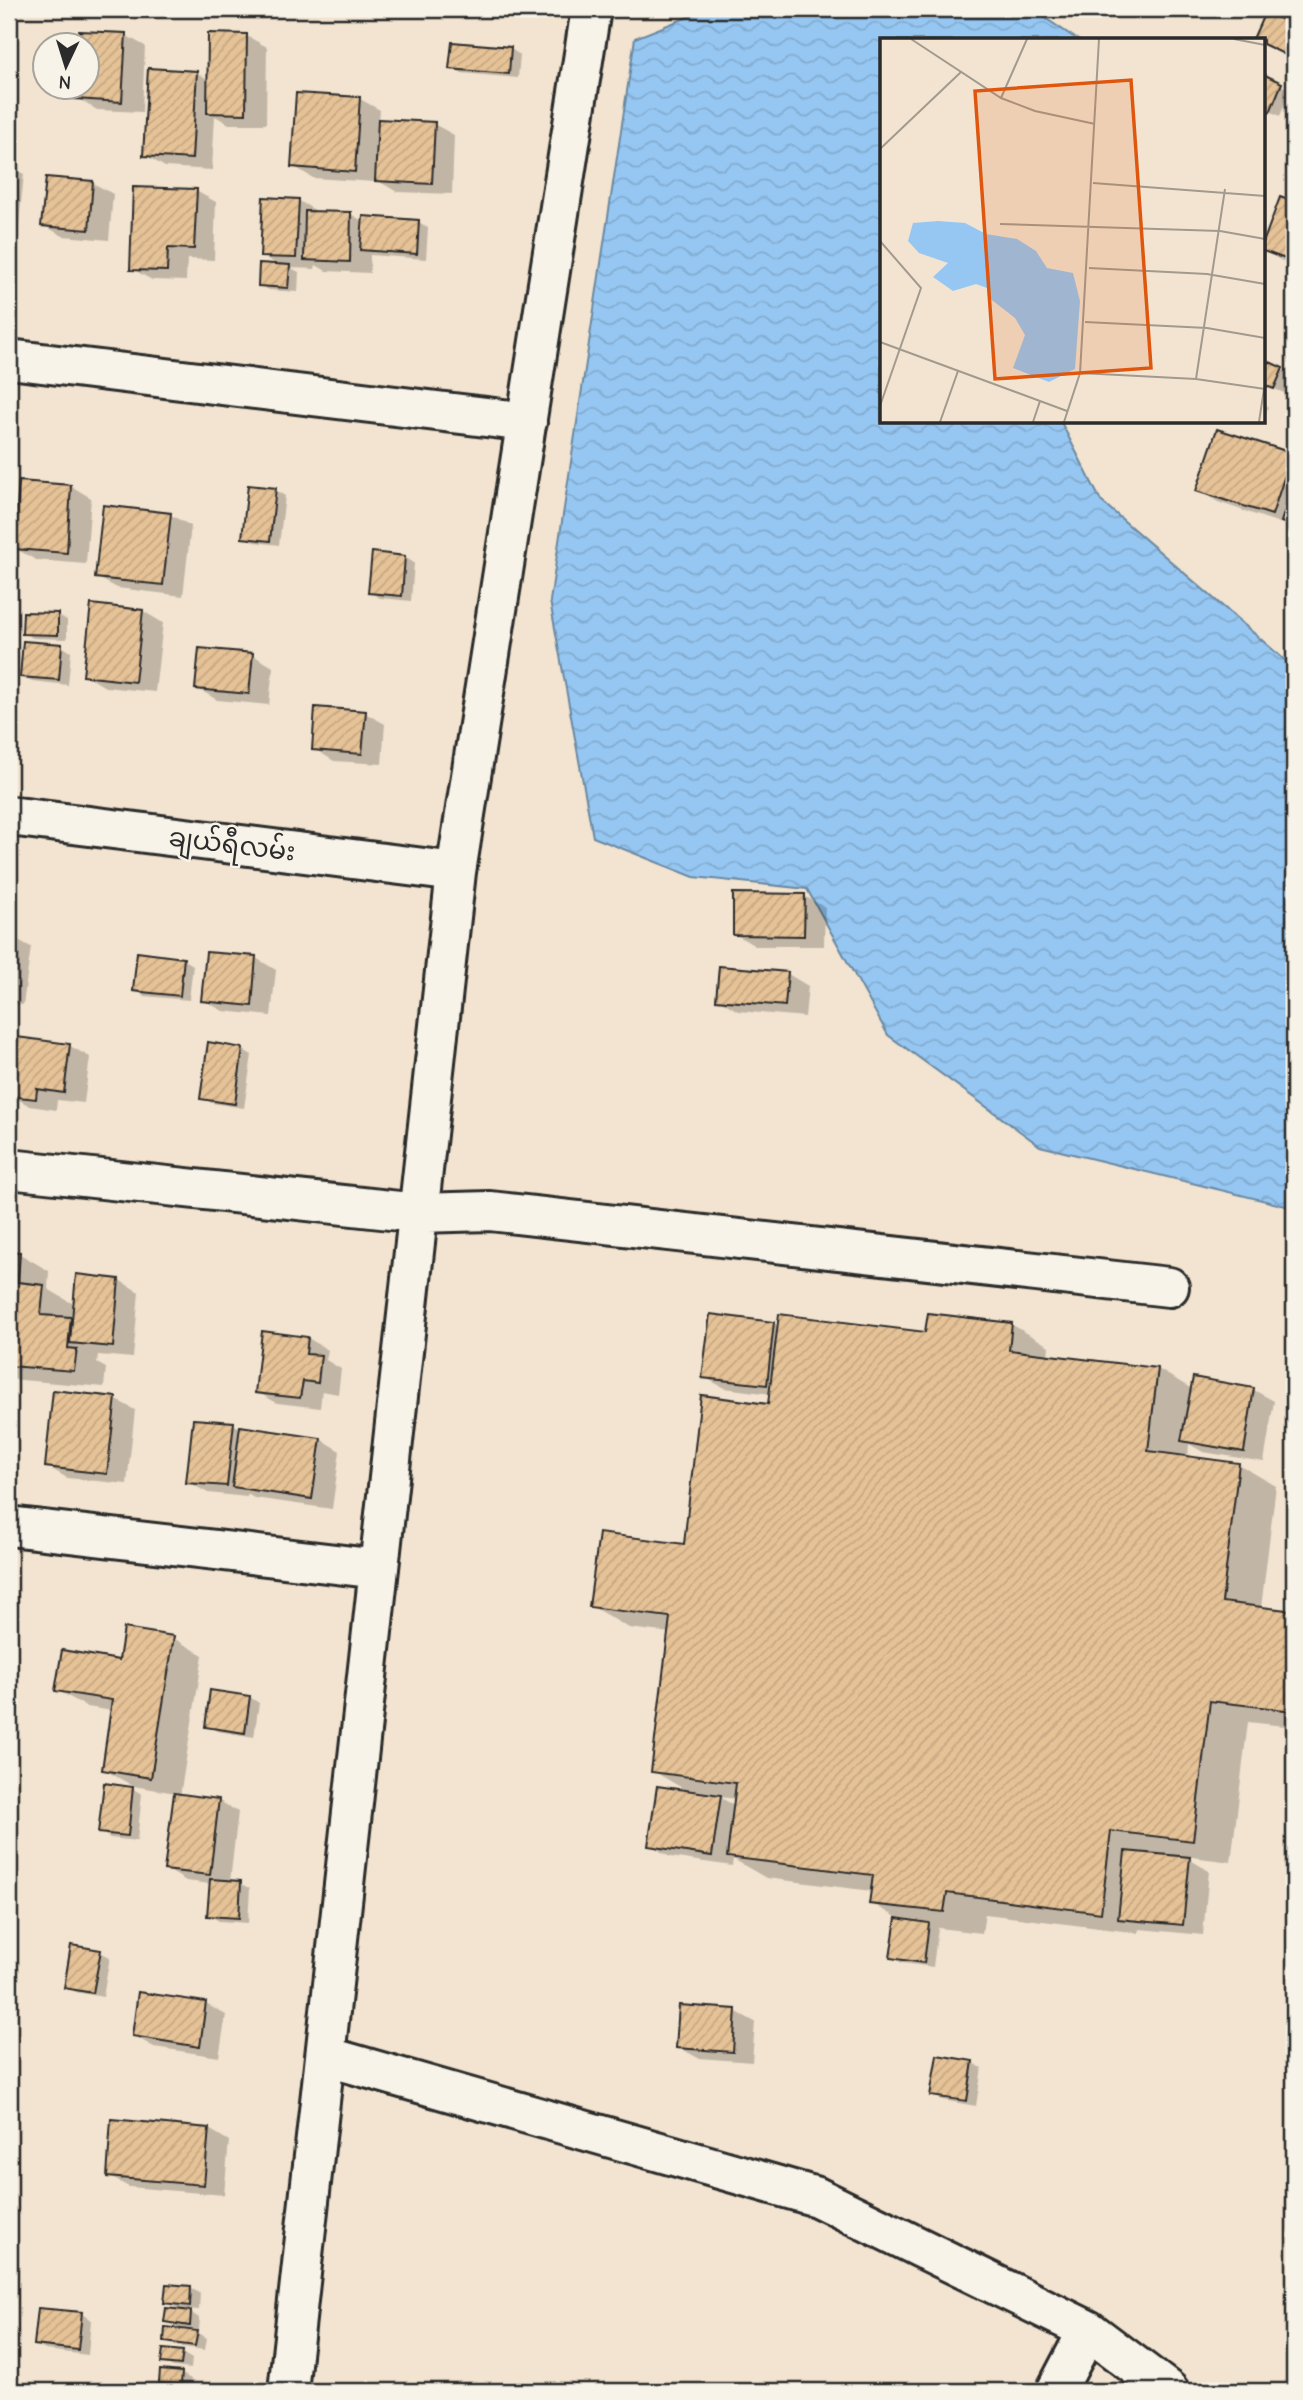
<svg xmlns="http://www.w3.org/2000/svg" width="1303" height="2400" viewBox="0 0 1303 2400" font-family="'Comic Neue','Noto Sans Myanmar',sans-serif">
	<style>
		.water { fill: url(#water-waves); stroke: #6b89a2; stroke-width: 2 }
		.shadow { fill: #0003; fill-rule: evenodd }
		.building { fill: url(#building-hatch); stroke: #2b2b2b; stroke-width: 2 }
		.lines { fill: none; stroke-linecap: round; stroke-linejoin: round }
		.minor-casing { stroke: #2b2b2b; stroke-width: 44 }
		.minor { stroke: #f7f3e8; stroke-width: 38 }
		.labels { text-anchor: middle; stroke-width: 5; stroke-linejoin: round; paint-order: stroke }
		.street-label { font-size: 26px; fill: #2b2b2b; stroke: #f7f3e8 }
		.inset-road { fill: none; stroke: #a29a8e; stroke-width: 2 }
		.view { fill: #df570e; fill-opacity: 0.15; stroke: #df570e; stroke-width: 3.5 }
		.inset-edge { fill: none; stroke: #2b2b2b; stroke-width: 3.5 }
	</style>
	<defs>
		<pattern id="water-waves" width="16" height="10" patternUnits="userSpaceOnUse" patternTransform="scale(1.75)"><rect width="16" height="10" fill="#96c7f2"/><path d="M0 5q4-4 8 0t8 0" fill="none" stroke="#81abd0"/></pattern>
		<pattern id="building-hatch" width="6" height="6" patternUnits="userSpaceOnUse" patternTransform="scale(1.75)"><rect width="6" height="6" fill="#e6c297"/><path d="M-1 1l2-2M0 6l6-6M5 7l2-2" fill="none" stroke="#c5a782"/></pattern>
	</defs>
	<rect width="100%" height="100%" fill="#f2e4d0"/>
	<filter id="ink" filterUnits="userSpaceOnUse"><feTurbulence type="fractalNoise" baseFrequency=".0143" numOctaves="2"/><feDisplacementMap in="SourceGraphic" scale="14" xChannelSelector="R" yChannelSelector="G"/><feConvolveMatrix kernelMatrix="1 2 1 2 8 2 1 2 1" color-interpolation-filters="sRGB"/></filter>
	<g filter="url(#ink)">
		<!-- water -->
		<path class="water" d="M708 9H1024L1039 14 1078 40H881V422H1061L1101 501 1294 668V1208L1040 1146 888 1035 807 889 694 877 593 837 550 601 635 38Z"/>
		<!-- shadow -->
		<path class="shadow" d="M125 35 145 46 142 112 97 110 77 98 78 88H88V46Z
			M247 36 267 47 266 124H229L215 116 212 170 165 167 145 155 196 72 209 80Z
			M511 49 520 55 518 78 461 73 451 68Z
			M1263 76 1291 90 1280 116 1263 108Z
			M360 99 380 110 379 121 434 124 454 135 452 194 397 192 375 179V182L313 178 293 166Z
			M9 165 24 174 15 263 9 262Z
			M93 183 113 194 109 240 63 236 43 225Z
			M196 191 216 202 214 260 187 259 186 281 152 280 132 269Z
			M1281 199 1294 204V268L1263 250Z
			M299 201 320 213 351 214 364 222H419L428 228 426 259 370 255V273L326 271 316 265 315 269 291 268 299 272 298 292 269 290 260 285 280 266 262 256Z
			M1263 361 1292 375 1284 393 1263 384Z
			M1263 404 1268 407 1264 418 1263 417Z
			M1291 455 1294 456V528L1218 502 1198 490Z
			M71 486 91 498 86 564 36 560 16 549Z
			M275 490 285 496 279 545 254 542 244 537Z
			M171 515 191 526 183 596 117 588 97 577Z
			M405 557 414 563 411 601 380 598 370 592Z
			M143 611 163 623 155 692 105 687 85 675Z
			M58 615 67 620V639L33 638 24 633Z
			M62 646 71 652 68 685 32 681 22 676Z
			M201 650 253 655 273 667 269 705 217 700 197 688Z
			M365 713 385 724 382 764 334 761 314 749Z
			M804 896 825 907 824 946H755L735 934Z
			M9 935 31 947 23 1005 9 1003Z
			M207 953 256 958 276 970 271 1016 223 1011 203 1000Z
			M183 959 193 965 189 1000 144 996 134 990Z
			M788 974 808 986 805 1017 738 1011 718 999Z
			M18 1039 70 1046 90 1057 84 1103 57 1100 56 1110 30 1106 10 1095Z
			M242 1049 252 1055 244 1108 212 1103 202 1098Z
			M9 1253 20 1254 49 1271 48 1289 75 1305 119 1280 139 1292 133 1358 98 1355 97 1363 106 1368 104 1387 9 1379Z
			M774 1323 779 1327 927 1334 1011 1324 1049 1346 1048 1356 1158 1369 1192 1389 1254 1390 1274 1401 1264 1462 1203 1452 1189 1444 1188 1458 1238 1464 1276 1486 1261 1608 1294 1612V1727L1248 1722 1231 1862 1184 1856 1209 1871 1203 1935 1139 1929V1933L985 1914 982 1933 938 1928 933 1967 902 1963 892 1957 898 1918 871 1903 872 1891 766 1878 733 1859 732 1866 670 1857 650 1845 689 1792 653 1771 670 1633 629 1628 591 1606 685 1546 770 1406 771 1394 724 1388 704 1377ZM720 1797 736 1799 735 1805 728 1802Z
			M308 1338 328 1350 326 1360 341 1369 338 1394 322 1391 320 1408 277 1403 257 1392Z
			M115 1399 135 1410 127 1484 67 1478 47 1466Z
			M233 1424 240 1428 320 1439 340 1451 332 1509 254 1498 247 1494V1497L208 1493 188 1482Z
			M173 1638 203 1655 180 1796 218 1800 238 1812 230 1882 240 1883 250 1888 248 1923 219 1921 209 1915 211 1884 186 1881 166 1869 176 1793 133 1786 103 1769 113 1711 87 1707 57 1690Z
			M250 1697 259 1703 254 1737 217 1731 207 1726Z
			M133 1789 142 1794 137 1841 110 1838 100 1832Z
			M100 1952 110 1957 103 1997 76 1992 66 1987Z
			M206 2004 226 2015 219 2057 154 2047 134 2036Z
			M735 2011 755 2022 752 2062 698 2058 678 2047Z
			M972 2062 982 2068 976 2106 942 2100 932 2095Z
			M209 2129 229 2141 224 2195 129 2187 108 2176Z
			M190 2288 200 2293 199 2310 184 2309 200 2318 199 2330 191 2329 207 2338 205 2350 175 2346 165 2341 182 2331 166 2321 182 2311 166 2302Z
			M39 2310 82 2314 91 2320 88 2355 45 2350 36 2344Z
			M182 2353 192 2359 191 2369 173 2367 163 2362Z
			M182 2374 191 2379V2389L170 2388 160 2382Z"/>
		<!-- building -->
		<path class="building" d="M1265 12 1294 25V59L1263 44V40L1253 39Z
			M79 31 126 33 122 102 75 99 76 88H88V46H78Z
			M208 33 247 34 246 114 207 113Z
			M452 42 511 47 509 74 449 69Z
			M148 68 197 71 192 159 143 156Z
			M1263 74 1282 83 1270 112 1263 109Z
			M296 93 360 97 355 172 291 167Z
			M378 119 435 122 432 184 375 181Z
			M46 177 93 181 89 230 41 226Z
			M133 187 197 189 194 249 168 248 167 271 130 270Z
			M263 197 299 199 296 258 260 257Z
			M1280 197 1294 202V262L1263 251V243Z
			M305 211 351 212 350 262 304 260Z
			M363 216 419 220 417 254 360 250Z
			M259 263 290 265 288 288 258 286Z
			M1263 359 1283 368 1274 389 1263 385Z
			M1217 429 1292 453 1272 515 1196 491Z
			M19 481 71 485 67 553 14 549Z
			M1294 482V527L1281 522Z
			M248 485 276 488 270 541 242 538Z
			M103 505 171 513 163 585 95 578Z
			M372 552 405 556 402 596 368 593Z
			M91 604 143 610 135 682 83 676Z
			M23 612 58 613V635L22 634Z
			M23 641 62 644 59 680 20 677Z
			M199 648 253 653 249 694 195 689Z
			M315 707 366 711 362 754 312 750Z
			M733 893 805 894 804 936 733 935Z
			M137 952 184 958 180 996 133 991Z
			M206 952 256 956 252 1006 201 1001Z
			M719 966 788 972 785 1006 716 1000Z
			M17 1037 70 1044 64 1093 37 1089 36 1099 9 1096Z
			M208 1042 243 1048 235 1104 200 1099Z
			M9 1251 20 1252 18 1282 44 1285 41 1315 71 1317 68 1348 77 1349 74 1371 9 1366Z
			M76 1274 119 1279 113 1347 70 1343Z
			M928 1313 1012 1323 1009 1350 1158 1368 1148 1451 1239 1463 1222 1602 1294 1611V1711L1210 1701 1193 1841 1111 1831 1101 1913 947 1893 944 1912 869 1904 873 1875 727 1857 736 1783 651 1772 670 1617 589 1607 599 1533 684 1544 701 1395 768 1404 779 1314 925 1332Z
			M710 1314 774 1322 767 1385 702 1378Z
			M262 1331 308 1337 306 1354 321 1355 318 1383 303 1381 300 1398 255 1393Z
			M1193 1377 1254 1388 1244 1452 1181 1441Z
			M53 1390 116 1397 107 1474 45 1467Z
			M193 1419 234 1422 227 1486 186 1483Z
			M240 1426 321 1438 312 1499 232 1487Z
			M124 1628 174 1636 151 1778 102 1770 112 1700 55 1691 62 1650 119 1660Z
			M210 1690 250 1696 245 1733 205 1727Z
			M104 1783 133 1787 128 1836 98 1833Z
			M657 1786 721 1795 712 1856 648 1846Z
			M174 1793 219 1799 210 1875 164 1870Z
			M1125 1851 1190 1857 1183 1925 1118 1919Z
			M210 1879 241 1881 239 1918 207 1916Z
			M896 1918 929 1923 924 1963 890 1958Z
			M71 1945 101 1950 93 1993 64 1988Z
			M138 1992 206 2002 200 2047 132 2036Z
			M679 2005 736 2009 733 2052 676 2048Z
			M937 2055 973 2061 967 2101 930 2096Z
			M111 2119 209 2128 204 2185 107 2177Z
			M166 2284 191 2286 190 2306 164 2303Z
			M38 2308 82 2312 78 2350 34 2345Z
			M166 2308 191 2311 190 2326 164 2322Z
			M165 2327 198 2331 195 2346 164 2342Z
			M163 2349 183 2351 181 2365 161 2363Z
			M160 2370 182 2372 181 2385 159 2383Z"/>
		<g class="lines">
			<!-- minor casing -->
			<g class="minor-casing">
				<path id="minor" d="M9 359 527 422
					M9 816 456 872
					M9 1169 418 1213 490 1211 1169 1287
					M9 1526 379 1569
					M325 2056 817 2197 1088 2330 1169 2391
					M288 2391 456 872 591 9
					M1056 2391 1088 2330"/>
			</g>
			<!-- minor -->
			<use href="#minor" class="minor"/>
		</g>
	</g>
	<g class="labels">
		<!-- street labels -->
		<g class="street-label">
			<text transform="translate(232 844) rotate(7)" y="9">ချယ်ရီလမ်း</text>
		</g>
	</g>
	<!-- overview -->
	<g transform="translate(880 38)">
		<rect width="385" height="385" fill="#f2e4d0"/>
		<path d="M58 183 85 185 106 196 137 201 156 213 167 230 193 235 200 263 195 331 169 344 133 330 145 297 135 280 108 259 107 250 96 246 73 253 53 239 68 225 39 215 28 203 33 185Z" fill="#96c7f2"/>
		<path class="inset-road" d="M31 1 121 60 155 73 215 86M354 1 385 7M121 60 147 1M0 111 81 34M213 145 385 158M120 186 340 193 385 201M0 203 41 250 0 368M209 230 327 236 385 246M205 284 327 290 385 300M0 304 187 373M200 335 316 341 385 351M316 341 345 151M60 384 78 333M153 384 160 363M184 384 200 335 219 1M379 384 384 351"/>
		<path class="view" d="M251 42 271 330 115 341 95 53Z"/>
		<rect width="385" height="385" class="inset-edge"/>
	</g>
	<!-- margin -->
	<rect width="1303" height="2400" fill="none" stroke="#f7f3e8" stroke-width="35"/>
	<rect x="18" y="18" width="1268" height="2365" fill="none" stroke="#2b2b2b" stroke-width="2.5" filter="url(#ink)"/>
	<!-- north arrow -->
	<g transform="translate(66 66) rotate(184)"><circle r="33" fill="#f7f3e8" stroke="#a5a39c" stroke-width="2"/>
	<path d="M0-5L12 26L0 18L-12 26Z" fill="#2b2b2b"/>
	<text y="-10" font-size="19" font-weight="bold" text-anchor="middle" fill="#2b2b2b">N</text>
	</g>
</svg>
